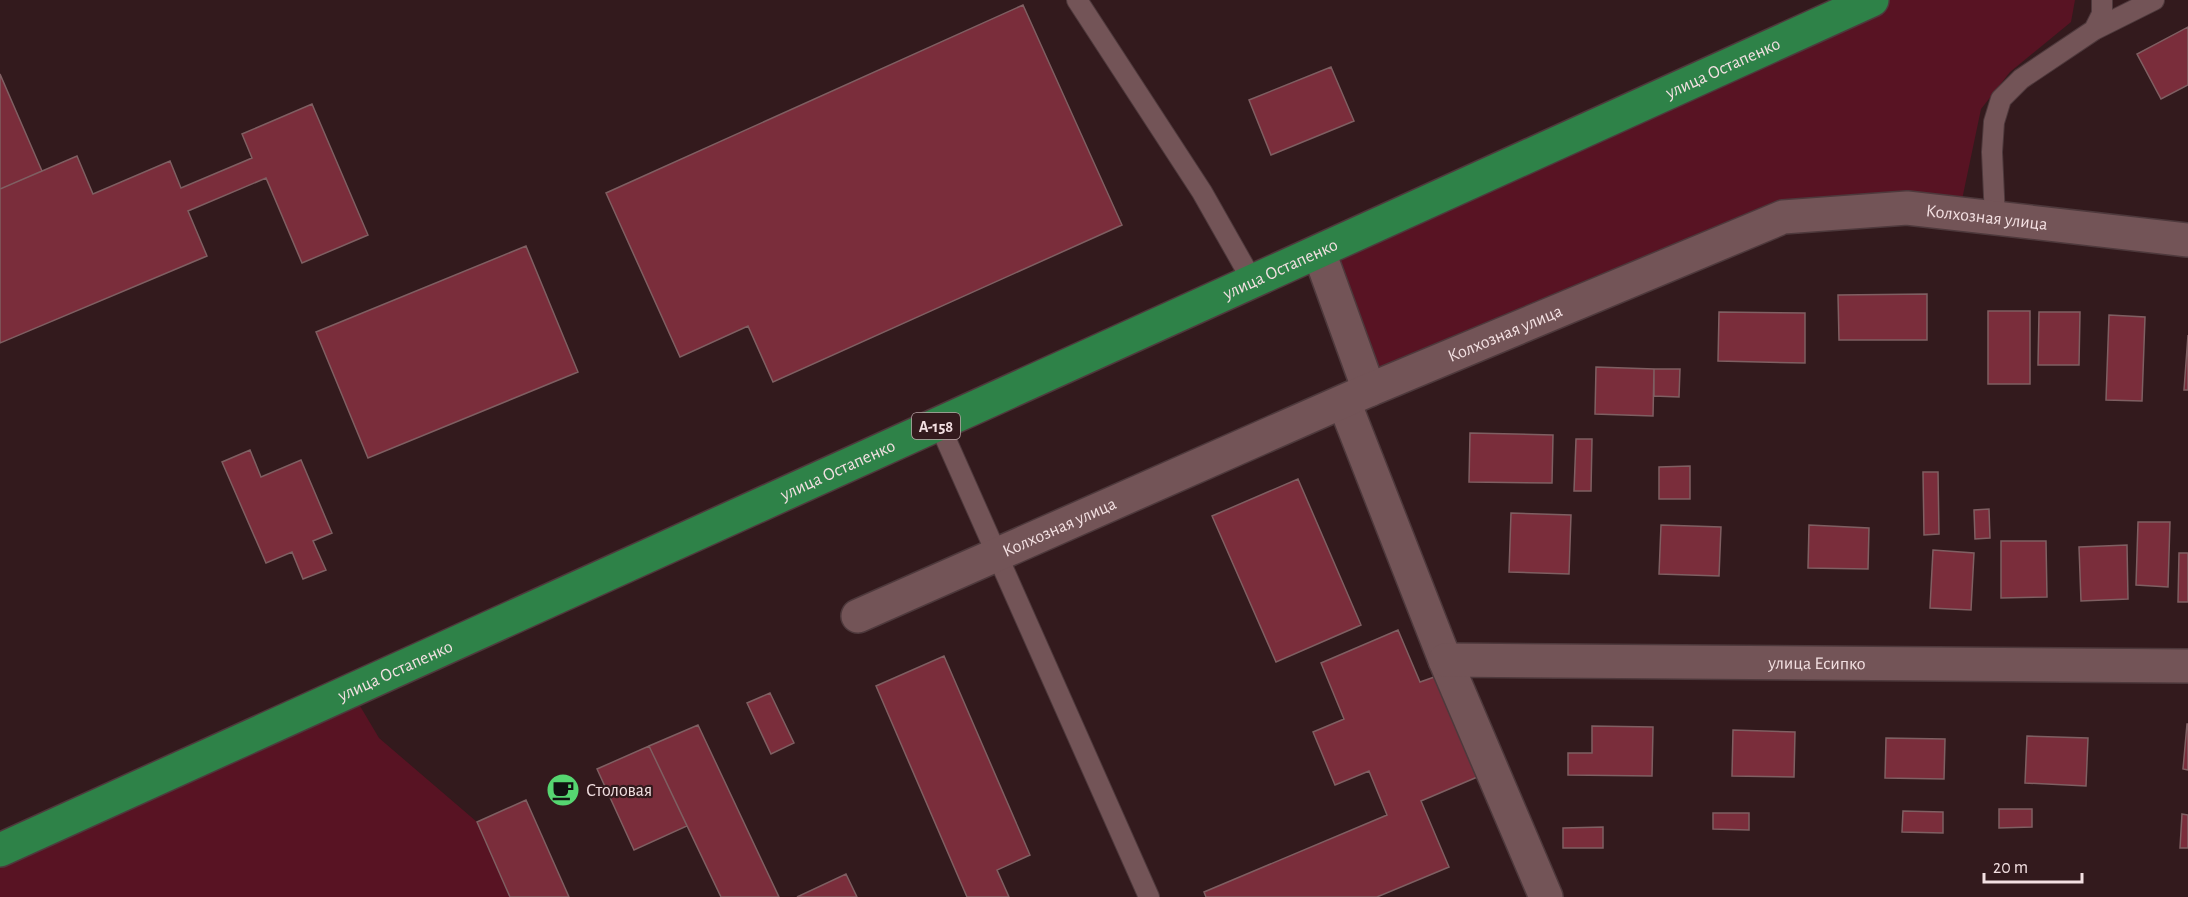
<svg xmlns="http://www.w3.org/2000/svg" width="2188" height="897" viewBox="0 0 2188 897" font-family="'Alegreya Sans',sans-serif">
	<style>
		.green { fill: #581323 }
		.building { fill: #7a2d3b; stroke: #7f5f62; stroke-width: 1.5 }
		.lines { fill: none; stroke-linecap: round; stroke-linejoin: round }
		.lane-casing { stroke: #4e393c; stroke-width: 22 }
		.street-casing { stroke: #4e393c; stroke-width: 36 }
		.primary-casing { stroke: #4e393c; stroke-width: 36 }
		.lane { stroke: #735457; stroke-width: 20 }
		.street { stroke: #735457; stroke-width: 33 }
		.primary { stroke: #2e8248; stroke-width: 33 }
		.labels { text-anchor: middle; stroke-width: 4.5; stroke-linejoin: round; paint-order: stroke }
		.shield { fill: #331a1d; stroke: #b9a5a7; stroke-width: 1.5 }
		.shield-label { font-size: 16px; font-weight: bold; fill: #f3e0e2 }
		.street-label { font-size: 18px; fill: #f3e0e2; stroke: #331a1d }
		.poi-label { font-size: 18px; fill: #f3e0e2; stroke: #331a1d; text-anchor: start }
	</style>
	<rect width="100%" height="100%" fill="#331a1d"/>
	<!-- green -->
	<path class="green" d="M1872 0H2075L2071 22 2010 72 1981 109 1959 214 1783 217 1369 390 1319 252Z
		M360 706 379 738 477 822 510 897H0V867Z"/>
	<!-- building -->
	<path class="building" d="M1023 5 1122 225 773 382 748 326 680 357 606 193Z
		M2188 27V85L2161 99 2137 54Z
		M1331 67 1354 121 1271 155 1249 100Z
		M0 74 42 171 0 189Z
		M312 104 368 235 302 263 266 178 188 211 207 256 0 343V189L77 156 93 194 170 161 181 188 252 158 242 134Z
		M526 246 578 372 368 458 316 332Z
		M1927 294V340H1839L1838 295Z
		M1988 311H2030V384H1988Z
		M1719 312 1805 313V363L1718 361Z
		M2039 312H2080L2079 365H2038Z
		M2109 315 2145 317 2142 401 2106 400Z
		M2188 335V390H2184Z
		M1596 367 1654 369 1653 416 1595 414Z
		M1654 369H1680L1679 397 1654 396Z
		M1470 433 1553 435 1552 483 1469 482Z
		M1576 439H1592L1591 491H1574Z
		M250 450 261 477 301 460 332 533 313 541 326 570 303 579 292 552 266 563 222 462Z
		M1690 466V499H1659V467Z
		M1923 472H1938L1939 534 1924 535Z
		M1298 479 1361 625 1276 662 1212 516Z
		M1989 509 1990 538 1975 539 1974 510Z
		M1511 513 1571 515 1569 574 1509 572Z
		M2138 522H2170L2168 587 2136 585Z
		M1661 525 1721 527 1719 576 1659 574Z
		M1809 525 1869 528 1868 569 1808 568Z
		M2001 541H2046L2047 597 2001 598Z
		M2127 545 2128 599 2081 601 2079 547Z
		M1933 550 1974 553 1971 610 1930 608Z
		M2179 553H2188V602H2178Z
		M1398 630 1420 682 1440 675 1482 775 1421 801 1449 867 1377 897H1206L1204 892 1387 815 1369 771 1335 785 1313 732 1344 719 1321 663Z
		M944 656 1030 855 997 870 1009 897H967L876 686Z
		M770 693 794 743 771 754 747 703Z
		M2187 724H2188V770L2183 769Z
		M698 725 779 897H721L649 746Z
		M1592 726 1653 727 1652 776 1568 775V753H1592Z
		M1733 730 1795 732 1794 777 1732 776Z
		M2027 736 2088 738 2086 786 2025 783Z
		M1886 738 1945 739 1944 779 1885 778Z
		M649 746 687 826 634 850 597 769Z
		M526 800 569 897H510L477 822Z
		M1999 809H2032V827L1999 828Z
		M1903 811 1943 812V833L1902 832Z
		M1713 813H1749V830L1713 829Z
		M2182 814 2188 815V848H2180Z
		M1603 827V848H1563V828Z
		M846 874 857 897H797Z"/>
	<g class="lines">
		<!-- lane casing -->
		<g class="lane-casing">
			<path id="lane" d="M1077 0 1202 192 1253 282
				M2094 30 2154 0
				M1995 218 1992 152 1994 122 2001 99 2021 79 2094 30 2102 14V0
				M939 424 1149 897"/>
		</g>
		<!-- street casing -->
		<g class="street-casing">
			<g id="street">
				<path d="M1319 252 1369 390"/>
				<path d="M1344 402 1445 660 1546 897"/>
				<path id="s1" d="M858 616 1369 390 1783 217 1907 208 2188 240"/>
				<path id="s2" d="M1445 660 2188 666"/>
			</g>
		</g>
		<!-- primary casing -->
		<g class="primary-casing">
			<g id="primary">
				<path id="s3" d="M0 850 1872 0"/>
			</g>
		</g>
		<!-- lane -->
		<use href="#lane" class="lane"/>
		<!-- street -->
		<use href="#street" class="street"/>
		<!-- primary -->
		<use href="#primary" class="primary"/>
	</g>
	<!-- icons -->
	<defs>
		<g id="cafe-disc" transform="scale(1.725)"><circle r="9.5" fill="#56d671" stroke="#331a1d"/><path d="M-5.5-4.5H6V0H3Q3 3.5 0 3.5H-2.5Q-5.5 3.5-5.5 0ZM3-3.2v2h1.7v-2ZM-6 4.5H4V6H-6Z" fill="#111"/></g>
	</defs>
	<g fill-rule="evenodd">
		<use href="#cafe-disc" x="563" y="790"/>
	</g>
	<g class="labels">
		<!-- shield labels -->
		<rect class="shield" x="912" y="413" width="48" height="26" rx="4.5"/>
		<g class="shield-label">
			<text x="936" y="432">А-158</text>
		</g>
		<!-- street labels -->
		<g class="street-label">
			<text dy="6" stroke="none"><textPath href="#s3" startOffset="1892">улица Остапенко</textPath></text>
			<text dy="6" stroke="none"><textPath href="#s1" startOffset="1212">Колхозная улица</textPath></text>
			<text dy="6" stroke="none"><textPath href="#s3" startOffset="1406">улица Остапенко</textPath></text>
			<text dy="6" stroke="none"><textPath href="#s1" startOffset="706">Колхозная улица</textPath></text>
			<text dy="6" stroke="none"><textPath href="#s3" startOffset="920">улица Остапенко</textPath></text>
			<text dy="6" stroke="none"><textPath href="#s1" startOffset="220">Колхозная улица</textPath></text>
			<text dy="6" stroke="none"><textPath href="#s2" startOffset="372">улица Есипко</textPath></text>
			<text dy="6" stroke="none"><textPath href="#s3" startOffset="434">улица Остапенко</textPath></text>
		</g>
		<!-- poi labels -->
		<g class="poi-label">
			<text x="586" y="796">Столовая</text>
		</g>
	</g>
	<!-- scale -->
	<path d="M1984 873v9h98v-9" fill="none" stroke="#f3e0e2" stroke-width="3"/>
	<text x="1993" y="873" font-size="18" fill="#f3e0e2" stroke="#331a1d" stroke-width="4.5" paint-order="stroke">20 m</text>
</svg>
